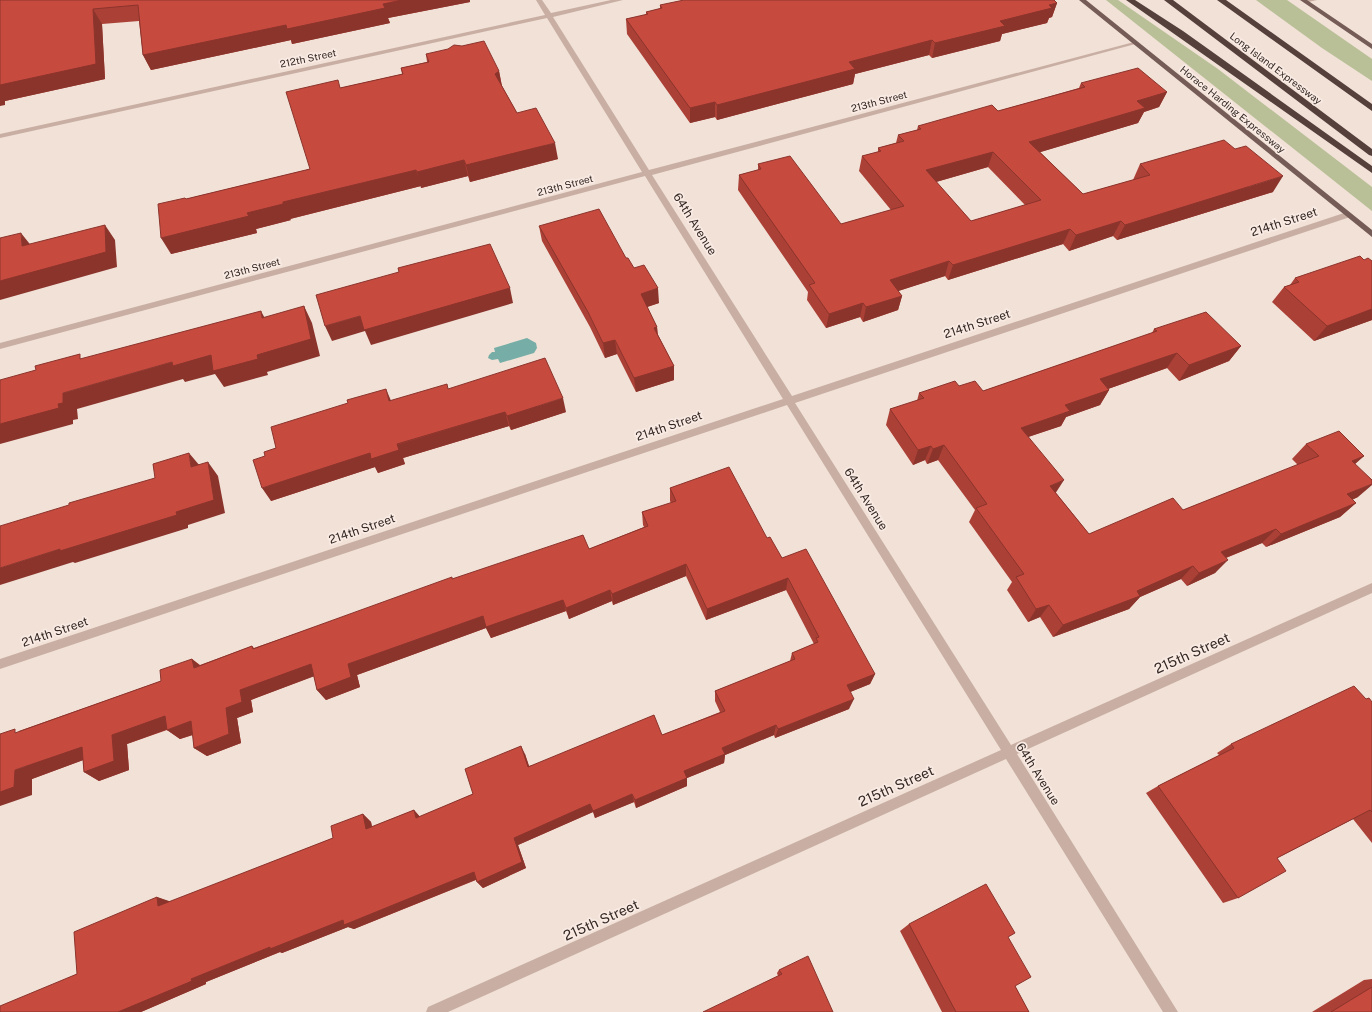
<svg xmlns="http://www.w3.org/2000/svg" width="1372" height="1012" viewBox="0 0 1372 1012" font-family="'Public Sans',sans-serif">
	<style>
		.green { fill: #b9c097 }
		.water { fill: #76aea7 }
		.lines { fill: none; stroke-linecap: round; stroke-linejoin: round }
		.minor { fill: #c9aea3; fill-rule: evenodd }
		.major { fill: #765c56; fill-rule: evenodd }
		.highway { fill: #55403c; fill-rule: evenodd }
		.wall { fill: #ab4036; fill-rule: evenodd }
		.shaded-wall { fill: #8b342c }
		.building { fill: #c74a3f; stroke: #8b342c; fill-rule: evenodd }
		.labels { text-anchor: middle; stroke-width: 3.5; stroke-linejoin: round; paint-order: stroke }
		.far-street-label { font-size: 10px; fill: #342825; stroke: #f9ebe3 }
		.street-label { font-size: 12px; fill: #342825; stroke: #f9ebe3 }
		.near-street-label { font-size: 14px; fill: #342825; stroke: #f9ebe3 }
	</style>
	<rect width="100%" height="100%" fill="#f1e1d7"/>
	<!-- green -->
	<path class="green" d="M1106 0H1118L1218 69 1372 187V211Z
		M1256 0H1287L1372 59V81L1322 48Z"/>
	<!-- water -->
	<path class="water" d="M527 338 536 343 537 348 534 353 500 363 498 359 492 360 488 358 489 355 492 352H495L494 348Z"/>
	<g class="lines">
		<!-- minor -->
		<path class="minor" d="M536 0H542L551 13 611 0H623L553 17 649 170 1134 42 1139 43 652 175 792 396 1344 213H1350V217L795 403 1011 745 1372 583V593L1017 754 1178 1012H1163L1006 759 448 1012H426L428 1007 1001 750 787 405 0 669V659L783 399 645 176 0 349V343L642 172 547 18 0 138V134L545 15Z
			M1306 0H1317L1304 3V1Z"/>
		<!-- major -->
		<path class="major" d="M1079 0H1086L1372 230V237Z
			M1300 0H1307L1372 44V49Z"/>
		<!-- highway -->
		<path class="highway" d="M1126 0H1135L1183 31 1372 166V173Z
			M1164 0H1173L1372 149V156L1369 155Z
			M1217 0H1226L1372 104V111Z"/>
	</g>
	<!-- wall -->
	<path class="wall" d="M0 0H470V2L388 18 390 23 292 44 291 40 151 70 143 55 139 21 102 24 105 79 5 101V105Z
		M1057 3 1052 17 1049 18 1047 23 1002 34 1000 41 932 58 929 55 855 74 853 84 717 120 715 117 690 123 627 34 626 19 646 15V12L660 9V5Z
		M426 54 499 71 502 86 517 113 558 159 470 182 468 176 421 188V186L290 219 291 220 256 229 257 233 171 254 185 198 186 199 310 169 340 88 402 74 401 68 427 62Z
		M1081 83 1167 92 1159 107 1144 112 1138 123 1040 152 1083 194 1133 180 1140 164 1273 192 1117 240 1113 236 1069 251 1063 244 948 280 945 276 898 291 902 296 898 310 863 322 860 317 826 328 807 300 808 292 738 190 739 175 758 170V164L841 224 891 210 859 171 862 156 878 152V148L896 143 898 135 917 130 918 126 998 111 1079 88ZM988 167 1025 205 971 221 936 182Z
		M539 226 626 258 659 303 647 307 657 327 658 335 674 366V380L636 392 617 354 605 358 590 327 542 241Z
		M1364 260 1372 320 1314 341 1272 302 1284 287 1290 285 1295 278Z
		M1154 329 1241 346 1229 361 1179 381 1167 368 1108 389 1109 390 1100 405 1066 417 1061 426 1028 437 1056 493 1089 534 1183 510 1298 465 1292 459 1306 444 1364 456 1355 464 1358 497 1352 500 1356 503 1340 517 1266 547 1262 543 1226 558 1215 573 1187 586 1181 579 1140 597 1129 609 1053 637 1040 617 1028 622 1007 590 1012 582 969 522 975 510 938 460 927 464 925 460 913 465 886 425 890 409 917 401 919 393 959 386 983 391 1152 333Z
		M448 389 566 412 511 430 509 426 403 458 405 464 378 473 375 467 271 501 265 456 276 448 391 401Z
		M670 488 767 538 782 558 875 674 870 684 850 692 849 709 775 738 774 735 725 755 724 763 687 778V786L636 808 634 802 595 818 593 812 518 845 526 868 483 888 477 882 476 880 354 929 348 927 282 953 280 952 206 982V984L141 1012H0L77 974 157 897 170 902 333 838 363 814 371 822 372 827 414 810 420 817 473 794 525 754 529 766 662 735 720 712 715 701V691L790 661 792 653 814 644 786 590 706 620 686 576 613 605 612 601 569 619 566 611 491 638 486 628 357 675 360 687 326 700 317 690 314 676 251 700 253 712 237 718 241 743 207 756 194 748 193 735 180 739 167 730 127 744 129 770 99 781 84 772 83 760 32 779V795L19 731 161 681 192 659 200 665 252 646 254 648 453 579 589 549 644 527 643 525 642 512 671 503 670 501Z
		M1366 699 1372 702V843L1353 819 1277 858 1238 898 1223 903 1146 793 1158 786 1219 755 1217 753 1231 744Z
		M909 924 1008 937 1015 986 1029 1012H942L900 931Z
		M779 970 833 1012 778 976 777 973Z
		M1372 979V1012H1312L1364 980Z"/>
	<!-- shaded-wall -->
	<path class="shaded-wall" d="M402 0H470V2L388 18 390 23 292 44 291 40 151 70 143 55Z
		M1057 3 1052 17 1049 18 1047 23 1002 34 1000 41 932 58 935 43 1049 5Z
		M93 9 102 24 105 79 5 101V105L0 106V85Z
		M932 40 929 55 855 74 853 84 717 120V105L849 62Z
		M499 71 502 87 495 74Z
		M1167 92 1159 107 1144 112 1138 123 1024 157 1029 142 1137 101Z
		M715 102V117L690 123V108Z
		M555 143 558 159 470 182 466 165Z
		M993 152 988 167 922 186 926 170Z
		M464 160 468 176 421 188 417 172Z
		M416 170 421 186 290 219 291 220 256 229 257 233 171 254 161 238 283 202Z
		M1283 176 1273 192 1117 240 1125 225Z
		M1121 221 1113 236 1069 251 1076 235Z
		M105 225 115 240 117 267 0 300V281Z
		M1070 229 1063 244 948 280 953 265Z
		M21 233 33 248 22 246Z
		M949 261 945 276 886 295 890 280Z
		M510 288 513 303 371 345 365 331 332 341 325 326 360 316Z
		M658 288 659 303 641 309V294Z
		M902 296 898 310 863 322 866 307Z
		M863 303 860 317 826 328 829 314Z
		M304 306 312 323 320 356 267 372 268 375 224 387 215 374 185 382 183 379 77 409 78 419 73 420V424L0 444V424L63 393 172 362 211 355H257Z
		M1372 309V320L1314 341 1327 326Z
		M261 311 270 328 262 318Z
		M657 327 658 342 654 328Z
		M615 340 617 354 605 358 603 343Z
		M1241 346 1229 361 1179 381 1189 365Z
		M1177 353 1167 368 1091 395 1100 379Z
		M674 366V380L636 392 634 378Z
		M386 389 392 403 389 401Z
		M1109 390 1100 405 1066 417 1061 426 1013 442 1021 428 1065 405Z
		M563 398 566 412 511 430 507 416Z
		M505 412 509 426 403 458 405 464 378 473 375 467 271 501 262 488 370 453Z
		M944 445 938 460 927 464 933 449Z
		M931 446 925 460 913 465 918 450Z
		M189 453 200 466 191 467Z
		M1364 456 1348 470 1352 461Z
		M208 462 218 476 225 513 188 525V528L75 563 73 562 0 585V568L176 512Z
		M1064 480 1055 494 1050 486Z
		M1372 484V485L1358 497 1332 508 1347 494Z
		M1356 503 1340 517 1266 547 1281 534Z
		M1276 529 1262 543 1208 565 1221 552Z
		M1228 560 1215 573 1187 586 1199 573Z
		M686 564V576L613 605 612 594Z
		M1193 566 1181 579 1140 597 1129 609 1053 637 1063 625 1137 591Z
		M788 578 786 590 706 620 707 609Z
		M610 590 612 601 569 619 566 608Z
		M563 600 566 611 491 638 486 628 357 675 360 687 326 700 317 690 348 664 483 616Z
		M1049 605 1040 617 1028 622 1036 609Z
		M192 659 204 669 194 668Z
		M311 664 320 674 251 700 253 712 237 718 241 743 207 756 194 748 240 690Z
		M875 674 870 684 843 695 847 685Z
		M854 699 849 709 775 738 778 729Z
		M165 716 179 725 127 744 129 770 99 781 84 772 112 735Z
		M191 721 204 731 180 739 167 730Z
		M776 725 774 735 725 755 724 763 687 778V786L636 808 635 800 722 748Z
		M521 746 525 754 532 775 528 767Z
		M82 747 97 755 32 779V795L0 806V792L15 770Z
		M632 794 634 802 595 818 593 811Z
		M590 804 593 812 518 845 526 868 483 888 477 882 514 838Z
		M414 810 421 818H416Z
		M363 814 371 822 374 836 366 829Z
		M474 872 480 878 354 929 348 927 282 953 280 952 206 982V984L141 1012H118L191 979 270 947Z
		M157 897 172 902 158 906Z"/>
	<!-- building -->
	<path class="building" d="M0 0H402L383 4 385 8 287 29 286 25 143 55 138 5 93 9 96 64 0 85Z
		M684 0H1054L1057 3 1049 5 1052 8 1000 21 1005 26 935 43 932 40 849 62 855 69 717 105 715 102 690 108 626 19 648 14 646 12 662 8 660 5Z
		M484 41 499 71 495 74 517 113 536 108 555 143 466 165 464 160 417 172 416 170 283 202V204L247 213 249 216 161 238 158 204 185 198 186 199 310 169 286 92 338 80 340 88 403 74 401 68 429 62 426 54 448 49 454 45 462 46Z
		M1138 68 1167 92 1137 101 1145 108 1029 142 1083 194 1150 175 1140 164 1224 140 1235 149 1246 146 1283 176 1125 225 1121 221 1076 235 1070 229 953 265 949 261 890 280 902 296 866 307 863 303 829 314 809 285 815 283 739 175 761 169 758 164 790 156 841 224 904 206 862 156 881 151 878 148 904 141 898 135 921 129 918 126 992 105 998 111 1085 87 1081 83ZM993 152 1041 200 971 221 926 170Z
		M599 209 626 258H628L634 268 644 265 658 288 641 294 657 327 654 328 674 366 634 378 615 340 603 343 588 312 539 226Z
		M105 225 106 252 0 281V238L21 233 22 246Z
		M490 244 510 288 364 330 360 316 325 326 316 295 399 272 398 268Z
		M1360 256 1364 260 1368 258 1372 261V309L1327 326 1284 287 1299 282 1295 278Z
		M304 306 311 339 257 355 258 359 213 371 211 355 173 366 172 362 63 393V403L58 404 59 408 0 424V380L36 370 35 366 80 354V359L261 311 262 318Z
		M1206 312 1241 346 1189 365 1177 353 1100 379 1109 390 1065 405 1070 411 1021 428 1064 480 1050 486 1089 534 1173 498 1183 510 1319 456 1306 444 1339 431 1364 456 1352 461 1372 480V484L1347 494 1356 503 1281 534 1276 529 1221 552 1228 560 1199 573 1193 566 1137 591 1140 596 1063 625 1049 605 1036 609 1016 577 1024 574 976 508 987 504 944 445 933 449 931 446 918 450 890 409 924 398 919 393 955 381 959 386 975 381 983 391 1157 331 1154 329Z
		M545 358 563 398 507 416 505 412 397 444 399 450 371 459 370 453 262 488 253 460 265 456 264 452 276 448 271 427 348 403 347 400 386 389 389 401 447 384 448 389Z
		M189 453 191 467 208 462 214 500 176 512 177 515 60 551V549L0 568V526L69 505V503L155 478 153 464Z
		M729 467 767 538 770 537 782 558 806 549 875 674 847 685 854 699 778 729 776 725 722 748 725 754 684 771 687 778 635 800 632 794 593 811 590 804 514 838 522 862 477 882 474 872 344 925 343 920 270 949V947L191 979 192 981 118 1012H0V1006L77 974 74 932 157 897 158 906 333 838 331 826 363 814 366 829 414 810 416 818 473 794 465 769 521 746 528 767 654 715 662 735 725 711 715 691 795 659 792 653 818 642 816 638 819 637 788 578 707 609 686 564 612 594 610 590 566 608 563 600 486 627 483 616 348 664 351 677 317 690 311 664 240 690 242 702 226 708 229 734 194 748 191 721 167 730 165 716 112 735 114 761 84 772 82 747 15 770 14 787 0 792V734L15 729V733L161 681 160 670 192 659 194 668 252 646 253 649 452 577V579L583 535 589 549 648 526 642 512 676 501 670 488Z
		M1354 686 1366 699 1369 698 1372 702V812L1370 810 1277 858 1286 871 1238 898 1158 786 1234 748 1231 744Z
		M986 884 1015 933 1008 937 1031 977 1015 986 1029 1012H956L909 924Z
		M808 956 833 1012H703L782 974 779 970Z
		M1372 987V1012H1331Z"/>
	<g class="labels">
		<!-- far-street labels -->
		<g class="far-street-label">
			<text transform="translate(308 58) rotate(-12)" y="4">212th Street</text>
			<text transform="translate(1276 68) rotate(37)" y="4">Long Island Expressway</text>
			<text transform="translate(879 101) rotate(-15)" y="4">213th Street</text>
			<text transform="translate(1233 109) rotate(39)" y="4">Horace Harding Expressway</text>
			<text transform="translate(565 185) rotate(-15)" y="4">213th Street</text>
			<text transform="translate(252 268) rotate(-15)" y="4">213th Street</text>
		</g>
		<!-- street labels -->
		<g class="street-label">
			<text transform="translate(1284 222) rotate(-18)" y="4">214th Street</text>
			<text transform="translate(695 224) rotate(58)" y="4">64th Avenue</text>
			<text transform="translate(977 324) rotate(-18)" y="4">214th Street</text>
			<text transform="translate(669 426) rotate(-19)" y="4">214th Street</text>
			<text transform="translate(866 499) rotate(58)" y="4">64th Avenue</text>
			<text transform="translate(362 529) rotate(-19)" y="4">214th Street</text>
			<text transform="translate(55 632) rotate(-19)" y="4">214th Street</text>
			<text transform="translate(1038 774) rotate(58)" y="4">64th Avenue</text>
		</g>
		<!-- near-street labels -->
		<g class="near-street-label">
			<text transform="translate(1192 653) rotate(-24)" y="5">215th Street</text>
			<text transform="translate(896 786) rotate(-24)" y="5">215th Street</text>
			<text transform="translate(601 920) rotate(-24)" y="5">215th Street</text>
		</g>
	</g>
</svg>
